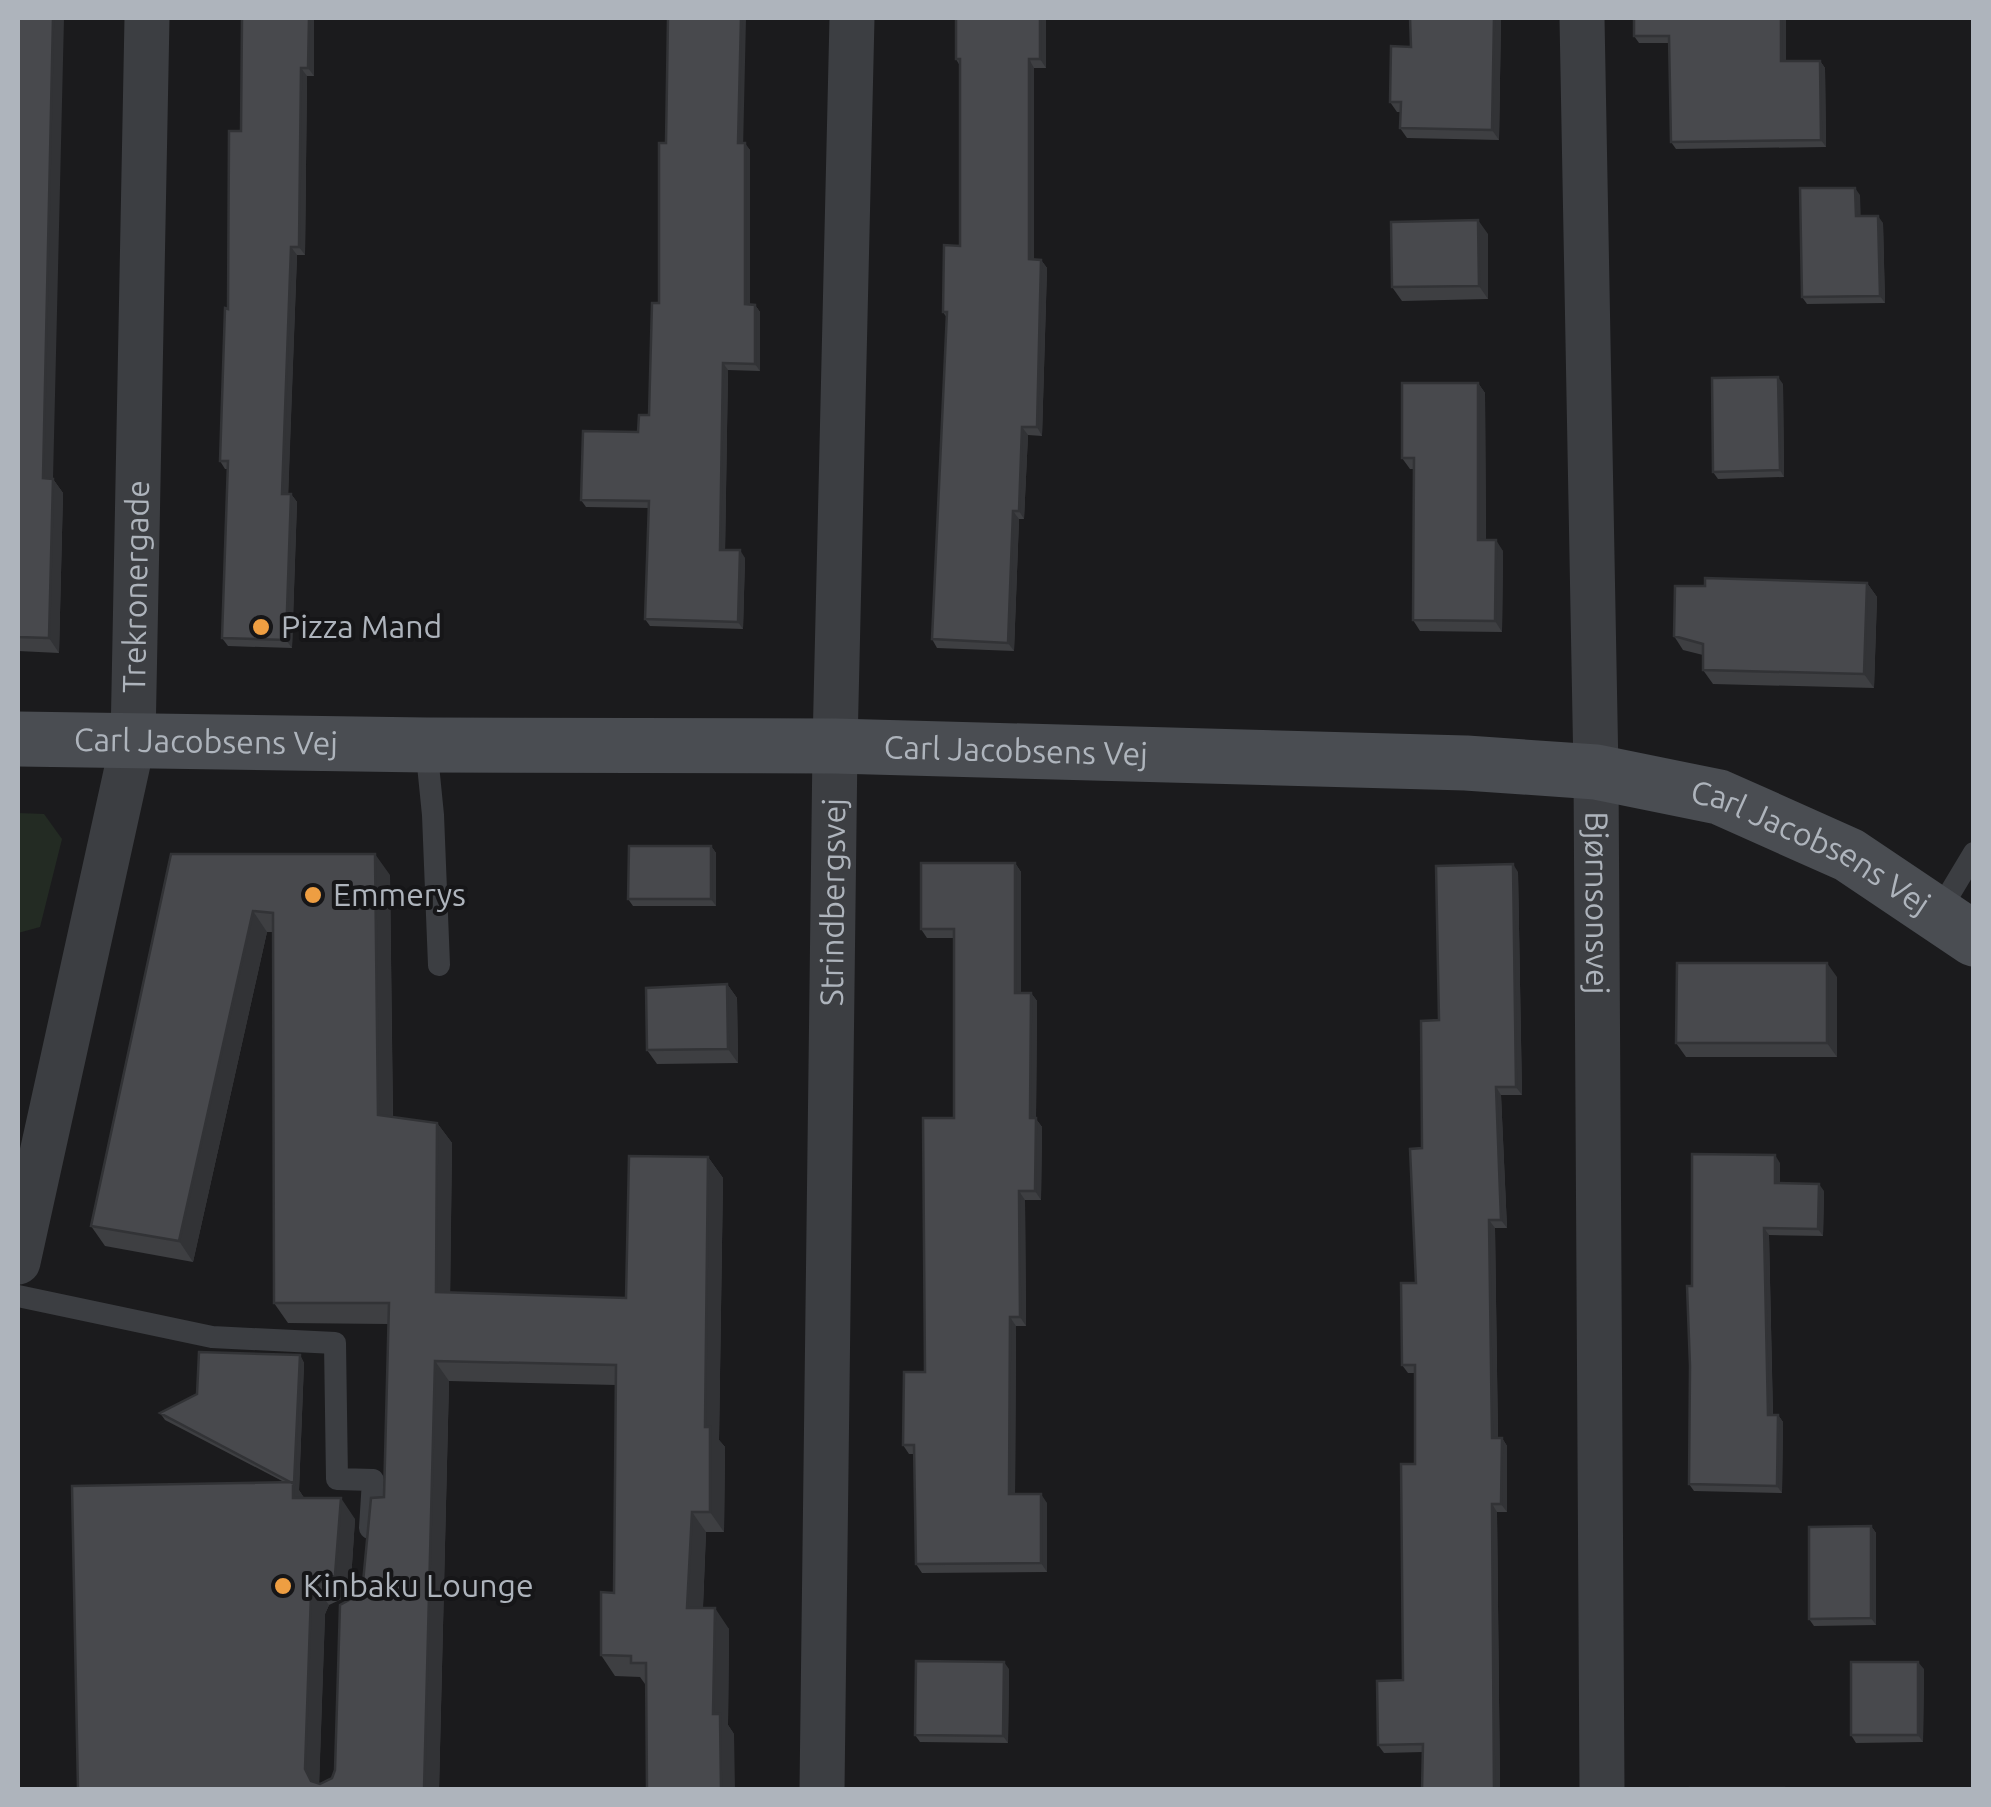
<svg xmlns="http://www.w3.org/2000/svg" width="1991" height="1807" viewBox="0 0 1991 1807" font-family="Ubuntu,sans-serif">
	<style>
		.green { fill: #232b23 }
		.lines { fill: none; stroke-linecap: round; stroke-linejoin: round }
		.lane { stroke: #3c3e42; stroke-width: 22 }
		.street { stroke: #3c3e42; stroke-width: 45 }
		.secondary { stroke: #4a4d52; stroke-width: 55 }
		.wall { fill: #3e3f42 }
		.shaded-wall { fill: #323336 }
		.building { fill: #48494d; stroke: #323336; stroke-width: 2.5 }
		.poi-dot { fill: #ee9e42; stroke: #161618; stroke-width: 4 }
		.labels { text-anchor: middle; stroke-width: 8; stroke-linejoin: round; paint-order: stroke }
		.street-label { font-size: 32px; fill: #aeb4bc; stroke: #161618 }
		.poi-label { font-size: 32px; fill: #aeb4bc; stroke: #161618; text-anchor: start }
	</style>
	<rect width="100%" height="100%" fill="#1b1b1d"/>
	<!-- green -->
	<path class="green" d="M18 813 44 814 62 839 40 927 18 933Z"/>
	<g class="lines">
		<!-- lane -->
		<path class="lane" d="M426 745 433 815 439 965
			M1938 913 1974 853
			M18 1296 212 1337 335 1343 337 1479 373 1480 370 1528"/>
		<!-- street -->
		<g class="street">
			<path id="s1" d="M1582 18 1596 772 1602 1790"/>
			<path id="s2" d="M18 1262 133 741 147 18"/>
			<path id="s3" d="M822 1790 835 746 852 18"/>
		</g>
		<!-- secondary -->
		<path class="secondary" id="s4" d="M18 739 426 745 835 746 1466 763 1596 772 1719 797 1849 855 1974 939"/>
	</g>
	<!-- wall -->
	<path class="wall" d="M18 18 53 479 63 493 59 653 18 651Z
		M242 18H314V76H307L305 255H297L288 494H291L297 502 292 648 228 646 222 638 228 469H225L220 461 228 309 241 131Z
		M1046 18V68H1034V260H1041L1047 268 1042 436 1028 435 1024 519H1019L1014 651 937 648 932 639 947 318 943 312 960 246V66L956 59Z
		M1501 18 1499 140 1407 138 1400 128 1401 112H1397L1390 102 1411 47Z
		M1786 18V61H1820L1825 68 1826 147 1676 149 1671 142 1669 43H1639L1634 36Z
		M743 143 750 150V305H755L760 312V371L728 370 725 550 745 558 743 629 650 626 645 619 649 508 586 507 581 500 638 432 649 415 659 303Z
		M1860 195V216L1883 223 1885 303 1807 304 1802 297Z
		M1488 234V299L1402 301 1392 287Z
		M1478 383 1485 393 1486 540 1503 551 1502 632 1420 631 1413 620 1414 469H1410L1402 458Z
		M1783 384 1784 477 1718 479 1713 472Z
		M1867 583 1877 597 1874 688 1713 684 1703 670V655L1683 650 1674 636 1705 586Z
		M711 846 716 853V906H633L628 899Z
		M171 854 390 875 393 1117 437 1123 452 1143 450 1293 626 1298 708 1157 723 1178 719 1440 725 1447 724 1532H706L703 1608 729 1629 728 1725 734 1734 645 1684 640 1677 615 1676 601 1655 614 1593 616 1385 449 1381 439 1790H78L284 1482 165 1420 160 1413 300 1355 304 1363 299 1490 304 1498 355 1519 350 1595 329 1605 325 1614 319 1784 332 1778 335 1770 362 1593 384 1497 388 1324 288 1323 274 1303 273 932H267L193 1262 105 1246 91 1226Z
		M1015 863 1021 872V993H1031L1037 1001 1036 1119 1042 1127 1041 1200H1025L1026 1326H1016L1015 1494 1047 1503V1572L922 1573 916 1564 914 1454H909L903 1445 925 1372 954 1118V938H927L921 929Z
		M1518 872 1522 1095H1501L1507 1228H1495L1498 1438H1502L1507 1446V1512H1497L1500 1790H1422L1423 1752 1384 1753 1378 1745 1403 1680 1415 1464V1373H1408L1402 1365 1416 1283 1422 1148 1439 1020Z
		M1837 977V1057H1686L1676 1043Z
		M727 984 737 998 738 1063 657 1064 647 1050Z
		M1780 1163V1183L1824 1191 1823 1236 1769 1235 1773 1415H1778L1783 1422 1782 1493 1694 1491 1689 1484 1692 1286Z
		M1871 1526 1876 1533V1625L1814 1626 1809 1619Z
		M1009 1669 1008 1743 920 1742 915 1735Z
		M1924 1669 1923 1742 1856 1743 1851 1735Z"/>
	<!-- shaded-wall -->
	<path class="shaded-wall" d="M53 18H64L53 479 63 493 59 653 49 638 43 478Z
		M309 18H314V76L308 68Z
		M741 18H746L743 150 738 143Z
		M1040 18H1046V68L1040 59Z
		M1494 18H1501L1499 140 1492 130Z
		M1781 18H1786V69L1781 61Z
		M1029 59 1034 68V268L1029 259Z
		M1820 61 1825 68 1826 147 1821 140Z
		M301 68 307 76 305 255 299 247Z
		M745 143 750 150V312L745 304Z
		M1855 188 1860 195 1861 223 1856 216Z
		M1878 216 1883 223 1885 303 1880 296Z
		M1478 220 1488 234V299L1479 286Z
		M291 247 297 255 288 502 282 494Z
		M1041 260 1047 268 1042 436 1037 427Z
		M755 305 760 312V371L755 364Z
		M723 363 728 370 725 557 720 550Z
		M1778 377 1783 384 1784 477 1780 470Z
		M1478 383 1485 393 1486 551 1478 540Z
		M1022 427 1028 435 1024 519 1019 511Z
		M291 494 297 502 292 648 286 640Z
		M1013 511 1019 519 1014 651 1008 643Z
		M1496 540 1503 551 1502 632 1495 621Z
		M740 550 745 558 743 629 738 622Z
		M1867 583 1877 597 1874 688 1864 674Z
		M711 846 716 853V906L711 899Z
		M375 854 390 875 393 1135 378 1115Z
		M1015 863 1021 872V1001L1015 993Z
		M1513 864 1518 872 1522 1095 1516 1087Z
		M253 911 267 932 193 1262 179 1241Z
		M1827 963 1837 977V1057L1827 1043Z
		M727 984 737 998 738 1063 728 1049Z
		M1031 993 1037 1001 1036 1119 1042 1127 1041 1200 1035 1191 1030 1118Z
		M1496 1087 1501 1095 1507 1228 1501 1220Z
		M437 1123 452 1143 450 1313 436 1292Z
		M1775 1155 1780 1163V1191L1775 1183Z
		M708 1157 723 1178 719 1440 725 1447 724 1532 710 1512 705 1427Z
		M1819 1184 1824 1191 1823 1236 1818 1229Z
		M1019 1191 1025 1200 1026 1326 1020 1317Z
		M1489 1220 1495 1228 1498 1446 1492 1438Z
		M1764 1228 1769 1235 1773 1422 1768 1415Z
		M1010 1317 1016 1326 1015 1503 1009 1494Z
		M300 1355 304 1363 299 1491 294 1484Z
		M435 1361 449 1381 439 1790H424Z
		M1778 1415 1783 1422 1782 1493 1777 1486Z
		M1502 1438 1507 1446V1512L1501 1504Z
		M293 1482 308 1503 293 1498Z
		M1041 1494 1047 1503V1572L1041 1563Z
		M341 1498 355 1519 350 1595 335 1575Z
		M1492 1504 1497 1512 1500 1790H1494Z
		M692 1512 706 1532 702 1629 687 1608Z
		M1871 1526 1876 1533V1625L1871 1618Z
		M314 1585 329 1605 325 1614 319 1790 311 1781 305 1769 311 1594Z
		M715 1608 729 1629 728 1725 734 1734 735 1790H721L713 1714Z
		M1004 1662 1009 1669 1008 1743 1003 1736Z
		M1918 1662 1924 1669 1923 1742 1918 1735Z"/>
	<!-- building -->
	<path class="building" d="M18 18H53L43 478 53 479 49 638 18 637Z
		M242 18H309L308 68H301L299 247H291L282 494H291L286 640 222 638 228 461H220L225 308 228 309 229 131H241Z
		M668 18H741L738 143H745V304L755 305V364L723 363 720 550H740L738 622 645 619 649 501 581 500 583 431 638 432 639 415H649L652 303H659V143H666Z
		M956 18H1040V59H1029V259L1041 260 1037 427H1022L1019 511H1013L1008 643 932 639 947 312H943L944 245 960 246V59H956Z
		M1410 18H1494L1492 130 1400 128 1401 102H1390L1391 46 1411 47Z
		M1634 18H1781V61H1820L1821 140 1671 142 1669 36H1634Z
		M1800 188H1855L1856 216H1878L1880 296 1802 297Z
		M1478 220 1479 286 1392 287 1391 222Z
		M1778 377 1780 470 1713 472 1712 378Z
		M1402 383H1478V540H1496L1495 621 1413 620 1414 458H1402Z
		M1705 578 1867 583 1864 674 1703 670V644L1674 636 1675 586H1705Z
		M629 846H711V899H628Z
		M171 854H375L378 1115 437 1123 436 1292 626 1298 629 1156 708 1157 705 1427H710V1512H692L687 1608H715L713 1714H720L721 1790H647L646 1663H631V1656L601 1655V1592L614 1593 616 1365 435 1361 424 1790H78L72 1486 293 1482V1498H341L335 1575 314 1585 311 1594 305 1769 311 1781 320 1784 332 1778 335 1770 340 1605 362 1593 371 1498 384 1497 389 1303H274L273 913 253 911 179 1241 91 1226Z
		M921 863H1015V993H1031L1030 1118H1036L1035 1191H1019L1020 1317H1010L1009 1494H1041V1563L916 1564 914 1445H903L904 1372H925L923 1118H954V929H921Z
		M1513 864 1516 1087H1496L1501 1220H1489L1492 1438H1502L1501 1504H1492L1494 1790H1422L1423 1744 1378 1745 1377 1681 1403 1680 1401 1464H1415V1365H1402L1401 1283H1416L1410 1149 1422 1148 1421 1021 1439 1020 1436 866Z
		M1677 963H1827V1043H1676Z
		M727 984 728 1049 647 1050 646 988Z
		M1692 1154 1775 1155V1183L1819 1184 1818 1229 1764 1228 1768 1415H1778L1777 1486 1689 1484 1690 1366 1687 1286H1692Z
		M199 1352 300 1355 294 1484 160 1413 197 1394Z
		M1871 1526V1618L1809 1619V1527Z
		M916 1661 1004 1662 1003 1736 915 1735Z
		M1851 1662H1918V1735H1851Z
		M1690 1788H1784V1790H1690Z"/>
	<!-- markers -->
	<g class="poi-dot">
		<circle cx="261" cy="627" r="10"/>
		<circle cx="313" cy="895" r="10"/>
		<circle cx="283" cy="1586" r="10"/>
	</g>
	<g class="labels">
		<!-- street labels -->
		<g class="street-label">
			<text dy="11" stroke="none"><textPath href="#s2" startOffset="688">Trekronergade</textPath></text>
			<text dy="11" stroke="none"><textPath href="#s4" startOffset="188">Carl Jacobsens Vej</textPath></text>
			<text dy="11" stroke="none"><textPath href="#s4" startOffset="998">Carl Jacobsens Vej</textPath></text>
			<text dy="11" stroke="none"><textPath href="#s4" startOffset="1808">Carl Jacobsens Vej</textPath></text>
			<text dy="11" stroke="none"><textPath href="#s3" startOffset="888">Strindbergsvej</textPath></text>
			<text dy="11" stroke="none"><textPath href="#s1" startOffset="885">Bjørnsonsvej</textPath></text>
		</g>
		<!-- poi labels -->
		<g class="poi-label">
			<text x="281" y="638">Pizza Mand</text>
			<text x="333" y="906">Emmerys</text>
			<text x="303" y="1597">Kinbaku Lounge</text>
		</g>
	</g>
	<!-- border -->
	<rect width="1991" height="1807" fill="none" stroke="#aeb4bc" stroke-width="40"/>
</svg>
